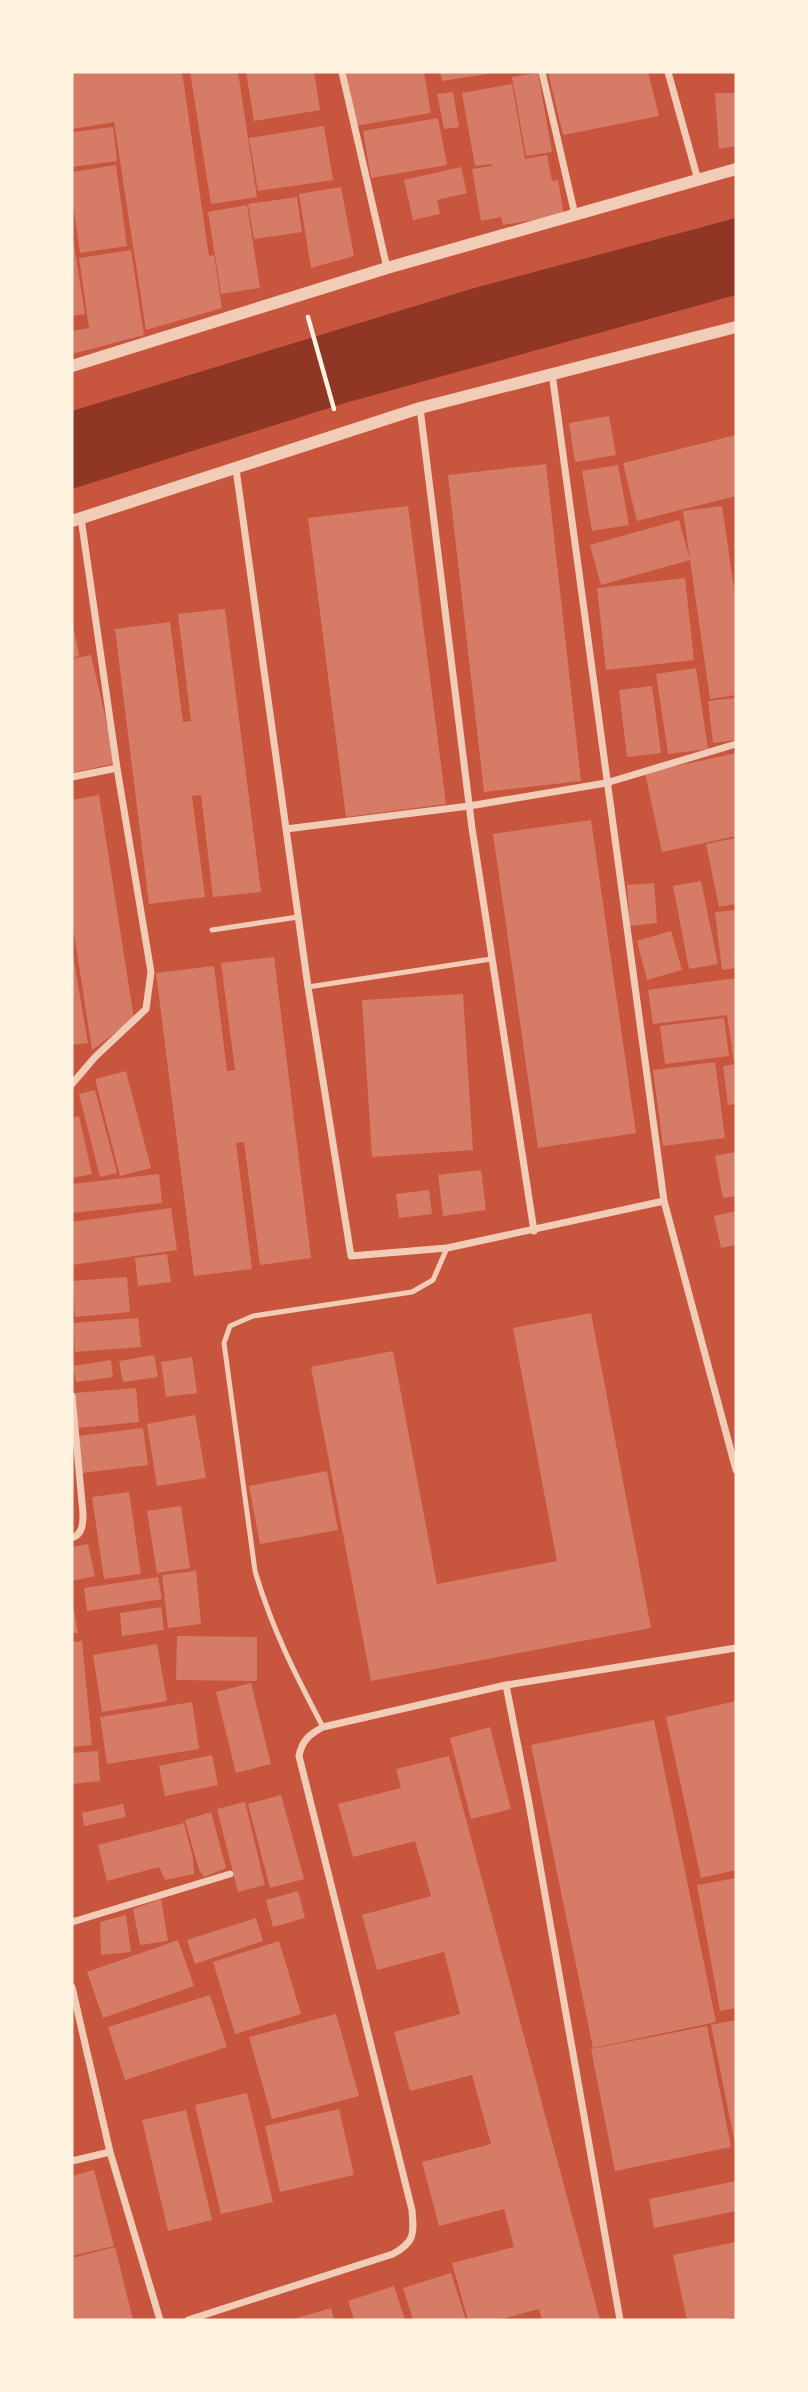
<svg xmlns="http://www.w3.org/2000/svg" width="808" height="2392" viewBox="0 0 808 2392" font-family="'Roboto Condensed',sans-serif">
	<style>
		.water { fill: #8f3625 }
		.building { fill: #d67c66 }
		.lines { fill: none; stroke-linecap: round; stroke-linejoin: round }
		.path { stroke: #fff3e0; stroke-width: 4.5 }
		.service { stroke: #f1ccb7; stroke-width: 5 }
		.minor { stroke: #f1ccb7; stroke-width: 7 }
		.tertiary { stroke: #f1ccb7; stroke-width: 12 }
	</style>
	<rect width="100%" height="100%" fill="#c8553d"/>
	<!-- water -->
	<path class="water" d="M736 218V295L345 403 72 489V411L471 289Z"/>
	<!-- building -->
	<path class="building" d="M84 72H182L209 256 214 255 222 308 146 330 114 122 72 129V74Z
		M190 72H238L257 197 211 204Z
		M246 72H314L320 110 254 121Z
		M346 72H424L431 113 355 126Z
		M440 72H493V73L442 81Z
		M548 72H648L659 116 563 135Z
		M538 73 552 152 526 156 512 77Z
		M512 84 525 159 547 155 552 181 558 180 564 215 503 225 501 217 481 221 472 169 492 166V164L475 166 462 93Z
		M453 92 459 127 444 129 437 94Z
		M715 93H736V146L719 149Z
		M438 118 447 165 371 178 363 131Z
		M324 126 333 180 258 191 249 138Z
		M113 127 117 161 72 167V132Z
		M116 165 127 246 80 253 72 196V172Z
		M461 167 467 193 437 200 440 214 413 220 404 180Z
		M341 187 354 256 311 268 299 194Z
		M297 197 302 232 254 239 248 204Z
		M247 205 260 288 221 294 208 212Z
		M72 232 85 314 72 316Z
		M131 250 144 335 72 354V331L89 328 79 258Z
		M609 416 616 455 575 462 569 423Z
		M736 435V496L637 521 623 463Z
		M546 464 581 781 484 792 448 475Z
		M618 465 629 525 592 531 582 471Z
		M408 506 446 804 346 817 308 518Z
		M722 506 736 602V695L710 699 683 511Z
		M679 520 690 560 601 585 590 545Z
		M685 578 694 660 606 670 597 588Z
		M225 609 261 892 213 897 201 795 192 796 205 897 149 904 115 629 170 622 183 722 191 721 178 614Z
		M73 624 79 656 72 658V625Z
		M91 655 116 763 72 773V659Z
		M696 668 708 749 668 754 656 674Z
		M652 686 661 753 627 757 619 690Z
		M735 698 736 740 713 743 708 701Z
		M736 753V836L662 852 645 773Z
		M99 795 134 1019 92 1050 72 920V800Z
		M591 820 636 1133 538 1148 493 834Z
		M736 838V904L719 907 706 844Z
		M701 881 718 964 689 969 673 886Z
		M654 883 657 923 630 926 627 885Z
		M736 910V968L722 970 715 912Z
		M671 931 682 970 647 980 637 941Z
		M72 950 88 1043 72 1045Z
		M274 957 311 1258 260 1265 244 1142 236 1143 252 1269 194 1276 156 973 214 966 227 1071 235 1070 221 963Z
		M736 978V1063H734L727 1015 653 1024 648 990Z
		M463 994 473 1150 372 1157 362 1000Z
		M724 1018 729 1056 665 1064 660 1026Z
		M715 1062 725 1138 663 1146 653 1070Z
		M736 1064V1104L728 1105 723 1066Z
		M126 1071 151 1168 120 1176 95 1079Z
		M95 1090 117 1173 100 1177 79 1094Z
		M79 1116 92 1174 72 1178V1118Z
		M736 1152V1196L723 1198 715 1156Z
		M481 1170 486 1210 443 1216 438 1175Z
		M159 1174 162 1203 72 1213V1184Z
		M429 1190 432 1214 399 1218 396 1194Z
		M171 1208 177 1250 72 1265V1222Z
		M736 1211V1245L721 1248 714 1216Z
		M167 1254 171 1282 138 1286 135 1258Z
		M127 1277 130 1312 75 1317 72 1281Z
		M591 1313 651 1628 371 1681 311 1367 393 1351 437 1584 557 1561 513 1328Z
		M138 1318 141 1347 75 1352 73 1323Z
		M154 1355 158 1377 123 1382 119 1361Z
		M192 1357 197 1393 166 1397 161 1362Z
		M111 1360 113 1377 76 1382 73 1366Z
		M136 1388 139 1422 77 1428 74 1393Z
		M195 1415 206 1478 157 1486 147 1424Z
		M143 1428 148 1465 82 1473 78 1436Z
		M327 1471 338 1530 260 1544 249 1486Z
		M129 1492 141 1574 104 1579 92 1497Z
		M181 1506 190 1568 157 1573 147 1511Z
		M88 1544 95 1576 72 1581V1547Z
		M196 1571 201 1624 168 1628 162 1575Z
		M158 1577 162 1599 87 1611 84 1588Z
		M72 1598 78 1633H72Z
		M161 1607 164 1630 122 1636 120 1613Z
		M177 1636 257 1637V1681L176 1680Z
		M82 1641 92 1745 72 1747V1642Z
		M157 1644 167 1701 102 1712 93 1655Z
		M251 1683 271 1764 236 1773 216 1692Z
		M736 1701V1870L701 1878 666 1717Z
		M192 1702 199 1749 107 1764 100 1717Z
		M654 1720 716 2022 593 2048 531 1745Z
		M490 1727 511 1809 471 1819 450 1738Z
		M98 1751 100 1781 73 1784 72 1753Z
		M212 1755 218 1785 165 1796 159 1766Z
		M449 1756 600 2320H542L539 2309 498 2320H468L452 2263 514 2247 504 2209 439 2226 422 2162 491 2144 472 2075 410 2091 394 2032 460 2014 444 1952 377 1970 362 1915 431 1896 415 1841 353 1857 338 1804 401 1788 396 1769Z
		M281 1795 304 1879 270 1888 248 1804Z
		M245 1802 265 1885 238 1892 217 1809Z
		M123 1804 126 1817 84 1826 82 1813Z
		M211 1812 226 1868 204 1877 199 1870 185 1820Z
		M184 1823 193 1858 194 1874 165 1880 159 1867 107 1881 98 1845Z
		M736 1878V2008L720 2011 697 1885Z
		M298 1891 305 1918 273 1927 266 1900Z
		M161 1899 168 1941 140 1945 133 1909Z
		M126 1915 131 1952 101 1955 100 1922Z
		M256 1918 263 1941 195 1964 187 1940Z
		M178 1940 194 1986 103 2018 87 1972Z
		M279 1941 301 2014 235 2034 213 1962Z
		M210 1995 227 2047 125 2080 108 2027Z
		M336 2014 359 2096 272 2119 249 2037Z
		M736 2020V2144H735L711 2025Z
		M707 2026 731 2147 615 2171 591 2049Z
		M247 2093 273 2202 221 2214 195 2105Z
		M339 2109 354 2175 280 2192 265 2126Z
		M186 2110 212 2220 168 2231 142 2120Z
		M94 2170 114 2246 72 2256V2176Z
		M736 2181V2211L654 2228 649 2199Z
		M736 2242V2317L720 2320H687L673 2255Z
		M115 2247 133 2320H72V2258Z
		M451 2273 466 2320H413L403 2288Z
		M394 2286 405 2320H354L348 2301Z
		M331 2308 334 2320H290Z"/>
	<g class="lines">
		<!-- path -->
		<path class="path" d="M308 317 334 409"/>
		<!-- service -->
		<path class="service" d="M212 930 298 917
			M308 987 491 959
			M323 1727C295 1674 272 1629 255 1571L224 1343 230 1326 253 1316 412 1292 433 1280 447 1248"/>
		<!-- minor -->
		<path class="minor" d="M342 72 387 268
			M542 72 575 215
			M668 72 698 180
			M552 373 664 1201 736 1470
			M420 408 472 828 534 1231
			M236 469 308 987 351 1256
			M81 518 117 768
			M72 777 117 768 151 972 146 1009 95 1057 72 1084
			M286 829 469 806 606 783 736 744
			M351 1256 447 1248 664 1201
			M72 1396 83 1513C83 1523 83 1534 72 1538
			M506 1685 528 1798 620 2320
			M72 1922 230 1874
			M72 1987 110 2152 160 2320
			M72 2161 110 2152
			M188 2320 393 2254C415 2242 414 2234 412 2210L299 1756C302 1740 310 1734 323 1727L506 1685 736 1648"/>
		<!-- tertiary -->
		<path class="tertiary" d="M72 366 387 268 736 169
			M72 521 420 408 736 327"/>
	</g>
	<!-- border -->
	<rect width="808" height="2392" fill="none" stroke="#fff3e0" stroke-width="147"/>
</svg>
